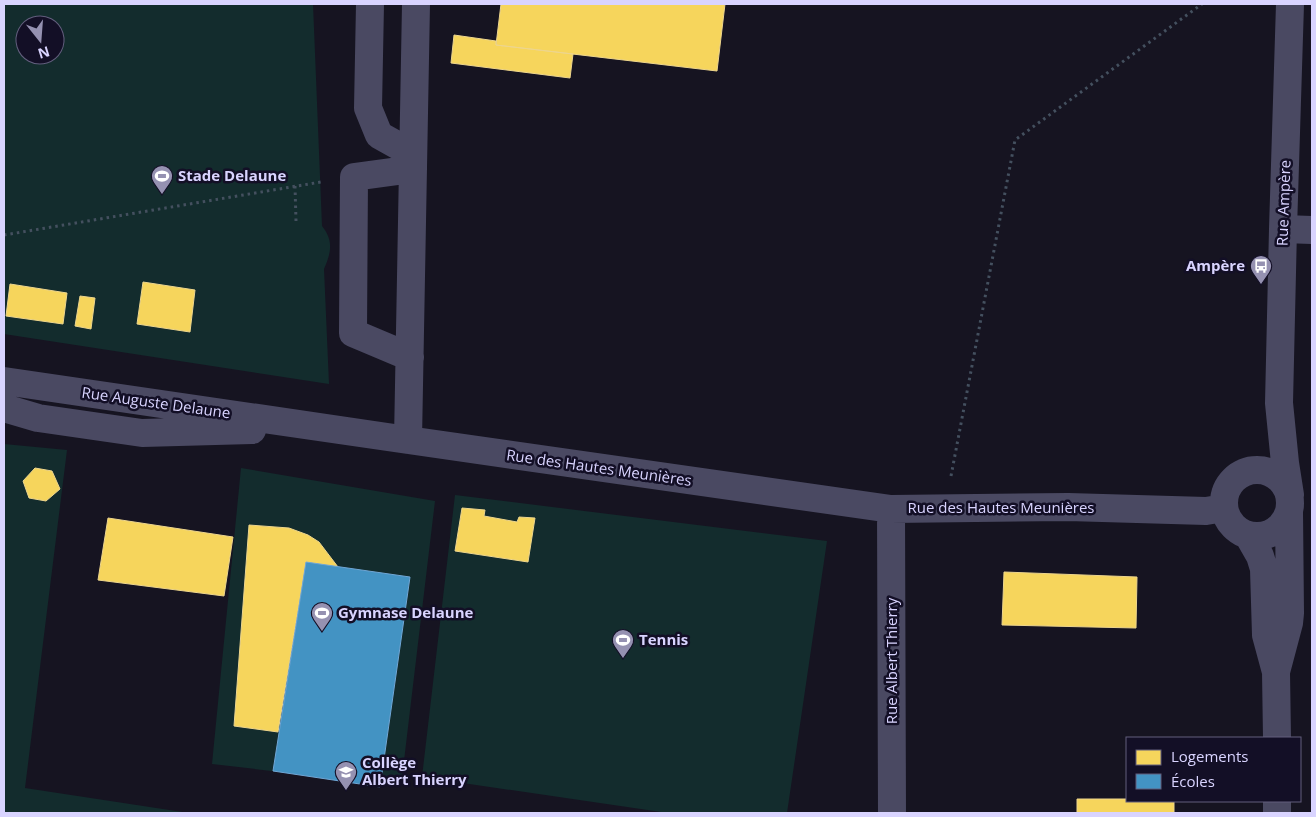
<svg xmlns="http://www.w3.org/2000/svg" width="1316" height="817" viewBox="0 0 1316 817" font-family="'Open Sans',sans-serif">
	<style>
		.green { fill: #132c2d; fill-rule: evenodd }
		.homes { fill: #f6d55c; stroke: #edd58d }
		.schools { fill: #4393c3; stroke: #70a6d5 }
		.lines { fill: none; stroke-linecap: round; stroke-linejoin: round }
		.path { stroke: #44505f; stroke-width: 3; stroke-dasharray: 2.5 4; stroke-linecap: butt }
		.minor { stroke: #4a4962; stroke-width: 28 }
		.labels { text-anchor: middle; stroke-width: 5; stroke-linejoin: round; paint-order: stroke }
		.poi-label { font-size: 15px; font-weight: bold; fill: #d9d4ff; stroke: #130f26; text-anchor: start }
		.street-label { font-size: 15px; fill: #d9d4ff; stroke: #130f26 }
	</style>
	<rect width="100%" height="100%" fill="#161421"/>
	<!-- green -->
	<path class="green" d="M4 4H313L322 226C334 241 331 253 324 269L329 384 4 334ZM25 25H55V55H25Z
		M4 444 67 450 25 788 189 813H4Z
		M241 468 435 501 401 786 212 764Z
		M455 495 827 541 787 813H668L422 777Z"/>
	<!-- homes -->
	<path class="homes" d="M501 4H725L717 71 496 45Z
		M454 35 496 41V45L573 54 570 78 451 63Z
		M143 282 195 290 190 332 137 324Z
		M10 284 67 293 63 324 6 316Z
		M80 296 95 298 91 329 75 326Z
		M35 468 52 471 60 489 46 501 29 498 23 481Z
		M462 508 485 510 484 516 517 522 519 517 535 518 528 562 455 551Z
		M108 518 233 537 224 596 98 580Z
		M249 525 289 528 308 535 319 542 338 567 306 562 278 732 234 726Z
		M1004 572 1137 577 1136 628 1002 625Z
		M1077 799H1127V801H1174V813H1077Z"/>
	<!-- schools -->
	<path class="schools" d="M306 562 410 577 380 787 273 771Z"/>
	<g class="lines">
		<!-- path -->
		<path class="path" d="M295 186 296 221
			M4 235 321 182
			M951 476 1015 140 1202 4"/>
		<!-- minor -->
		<path class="minor" d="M370 4 368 108 379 135 413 154
			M416 4 408 440 891 509 1068 507 1206 511 1224 508
			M1290 4 1283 229 1279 403 1285 463 1290 495
			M1283 229 1312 230
			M410 357 353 333 354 177 413 169
			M4 381 408 440
			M4 408 38 418 142 433 252 430
			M1224 503a33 33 0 1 1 66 0a33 33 0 1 1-66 0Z
			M891 509 892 813
			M1248 535 1260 556 1264 569 1266 635 1276 672 1277 738
			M1276 672 1289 623 1290 613 1289 512
			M1277 801V813"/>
	</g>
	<!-- icons -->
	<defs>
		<g id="stadium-pin" transform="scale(1.125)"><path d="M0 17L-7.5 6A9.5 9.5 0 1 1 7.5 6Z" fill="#9591b1" stroke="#130f26"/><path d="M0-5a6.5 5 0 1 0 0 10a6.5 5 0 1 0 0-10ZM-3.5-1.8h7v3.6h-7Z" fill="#fff"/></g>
		<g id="bus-pin" transform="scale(1.125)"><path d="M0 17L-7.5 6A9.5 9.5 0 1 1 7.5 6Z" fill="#9591b1" stroke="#130f26"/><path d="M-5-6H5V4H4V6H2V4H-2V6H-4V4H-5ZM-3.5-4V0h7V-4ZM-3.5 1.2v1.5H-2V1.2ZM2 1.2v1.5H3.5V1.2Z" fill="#fff"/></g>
		<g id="school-pin" transform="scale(1.125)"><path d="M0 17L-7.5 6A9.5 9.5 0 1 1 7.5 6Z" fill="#9591b1" stroke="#130f26"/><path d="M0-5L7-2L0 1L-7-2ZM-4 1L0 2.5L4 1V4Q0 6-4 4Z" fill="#fff"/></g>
	</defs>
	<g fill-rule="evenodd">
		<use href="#stadium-pin" x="162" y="176"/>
		<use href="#bus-pin" x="1261" y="266"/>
		<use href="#stadium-pin" x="322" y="613"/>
		<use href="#stadium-pin" x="623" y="640"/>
		<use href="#school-pin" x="346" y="772"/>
	</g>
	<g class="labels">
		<!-- poi labels -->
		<g class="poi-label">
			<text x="178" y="181">Stade Delaune</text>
			<text x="1245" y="271" text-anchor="end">Ampère</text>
			<text x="338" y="618">Gymnase Delaune</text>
			<text x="639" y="645">Tennis</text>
			<text x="362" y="768">Collège<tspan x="362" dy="17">Albert Thierry</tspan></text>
		</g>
		<!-- street labels -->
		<g class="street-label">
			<text transform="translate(1284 203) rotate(-88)" y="5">Rue Ampère</text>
			<text transform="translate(156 403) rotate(8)" y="5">Rue Auguste Delaune</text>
			<text transform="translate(599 468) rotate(8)" y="5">Rue des Hautes Meunières</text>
			<text x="1001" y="513">Rue des Hautes Meunières</text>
			<text transform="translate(892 661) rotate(-90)" y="5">Rue Albert Thierry</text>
		</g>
	</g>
	<!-- border -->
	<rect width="1316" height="817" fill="none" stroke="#d9d4ff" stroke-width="10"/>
	<!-- legend -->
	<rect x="1126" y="737" width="175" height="65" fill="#130f26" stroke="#625e7d"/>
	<rect x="1136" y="750" width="25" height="15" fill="#f6d55c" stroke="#625e7d"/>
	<text x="1171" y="762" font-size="15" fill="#d9d4ff">Logements</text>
	<rect x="1136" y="774" width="25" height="15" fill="#4393c3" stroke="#625e7d"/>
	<text x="1171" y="787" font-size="15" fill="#d9d4ff">Écoles</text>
	<!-- north arrow -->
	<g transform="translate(40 40) rotate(163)"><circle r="24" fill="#130f26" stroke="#625e7d"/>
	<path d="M0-4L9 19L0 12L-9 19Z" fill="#9591b1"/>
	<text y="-8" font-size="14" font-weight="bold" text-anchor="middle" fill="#d9d4ff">N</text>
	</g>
</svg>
